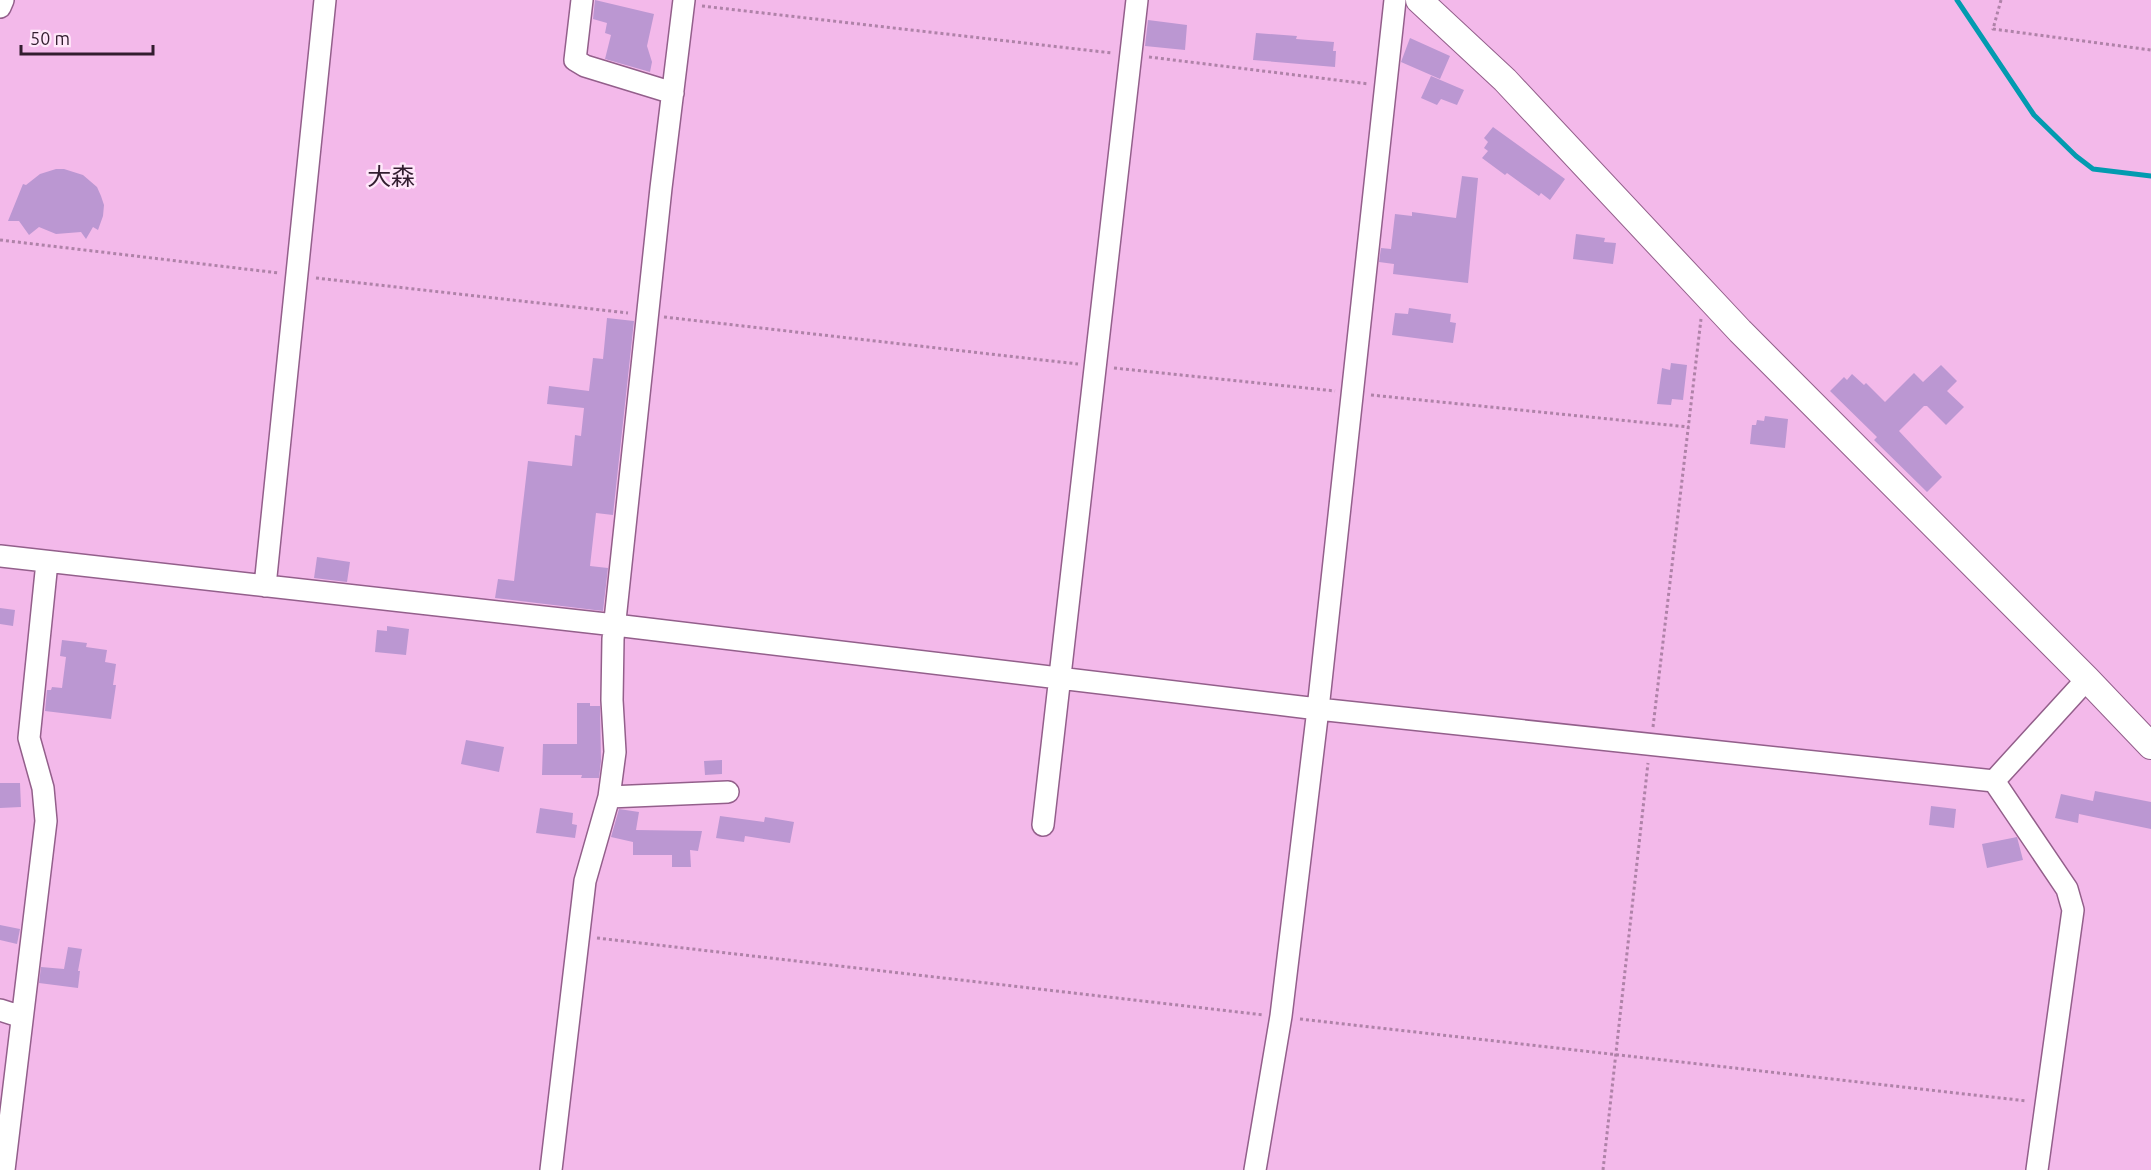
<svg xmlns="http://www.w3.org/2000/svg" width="2151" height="1170" viewBox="0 0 2151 1170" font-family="Ubuntu,'Noto Sans JP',sans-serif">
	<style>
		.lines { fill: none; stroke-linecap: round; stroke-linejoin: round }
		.stream { stroke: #029bb0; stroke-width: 5 }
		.building { fill: #bb97d2 }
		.minor-casing { stroke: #935f8b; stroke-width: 24 }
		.tertiary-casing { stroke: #935f8b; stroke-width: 28 }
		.path { stroke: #af82a8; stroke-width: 3; stroke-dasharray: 3 3; stroke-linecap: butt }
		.minor { stroke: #fff; stroke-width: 21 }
		.tertiary { stroke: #fff; stroke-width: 26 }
		.labels { text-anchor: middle; stroke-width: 5; stroke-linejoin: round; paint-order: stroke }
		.quarter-label { font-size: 24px; fill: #321d2f; stroke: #ffe7fa }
	</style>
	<rect width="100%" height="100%" fill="#f3b9ea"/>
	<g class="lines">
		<!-- stream -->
		<path class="stream" d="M1957 0 2034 115 2076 156 2093 169 2151 176"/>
	</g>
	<!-- building -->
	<path class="building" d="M595 0 654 14 647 46 652 62 650 72 605 59 611 35 605 33 607 23 593 19Z
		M1148 20 1187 25 1185 50 1145 46Z
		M1256 33 1297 36 1296 39 1334 42 1333 51H1336L1335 67 1253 60Z
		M1410 38 1450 56 1440 79 1401 62Z
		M1431 76 1464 90 1457 105 1441 99 1437 105 1421 98Z
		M1493 127 1565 179 1550 200 1541 193 1539 196 1507 173 1505 175 1482 158 1488 151 1484 148 1488 142 1484 138Z
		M56 169H64L83 175 97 187 101 196 104 205 103 216 98 230 93 227 86 239 81 232 56 234 39 227 29 235 19 221H8L23 184 26 185 40 174Z
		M1462 176 1478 178 1468 283 1393 274 1394 264 1379 262 1381 248 1391 249 1395 214 1412 216V212L1456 218Z
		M1576 234 1605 238 1604 242 1616 243 1613 264 1573 259Z
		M1409 308 1451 314 1450 322 1456 323 1453 343 1392 335 1395 313 1408 314Z
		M607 318 634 321 613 515 596 513 590 566 608 568 603 611 495 598 498 579 514 581 528 461 572 466 575 435 581 436 584 408 547 404 549 386 589 391 593 358 603 359Z
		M1671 363 1687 365 1683 400 1672 399 1671 405 1657 404 1662 368 1670 370Z
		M1941 365 1957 381 1947 391 1964 407 1946 425 1927 406H1924L1899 431 1942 477 1927 492 1874 440 1877 437 1830 391 1844 377 1847 380 1852 374 1864 385 1866 383 1885 402 1914 373 1923 382Z
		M1765 416 1788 419 1785 448 1750 444 1752 425H1756L1757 420 1764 421Z
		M317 557 350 562 347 582 314 578Z
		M0 608 15 610 13 626 0 624Z
		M387 626 409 629 406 655 375 652 377 630 387 631Z
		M62 640 87 643 86 647 107 650 105 662 116 664 113 685H116L111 719 45 711 47 690H51L52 687 62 688 66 657 60 656Z
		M577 703H590V706H600L601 761 599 778H581L582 775H542L543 744H577Z
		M466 740 504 747 499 772 461 764Z
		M722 760V774L705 775 704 761Z
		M0 783H20L21 807 0 808Z
		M2095 791 2151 802V829L2079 814 2078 823 2055 818 2061 794 2093 801Z
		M1931 806 1956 809 1954 828 1929 825Z
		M540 808 573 813 572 824 577 825 575 838 536 833Z
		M619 809 639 812 636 830 702 831 698 851 690 850 691 867H672V855H633V842L611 837Z
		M720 816 764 822 765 817 794 822 790 843 745 836 744 842 716 838Z
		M2017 837 2023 860 1987 868 1982 844Z
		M0 925 20 929 17 944 0 940Z
		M68 947 82 949 78 971H80L78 988 39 983 41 967 64 969Z"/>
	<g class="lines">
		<!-- minor casing -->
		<g class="minor-casing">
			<path id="minor" d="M582 0 575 60 585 66 673 93
				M0 7 3 0
				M0 556 615 625 1318 709 1994 781
				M265 586 325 0
				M609 797 728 792
				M1043 825 1137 0
				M0 1010 22 1017
				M4 1170 46 821 43 788 29 738 47 562
				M551 1170 585 881 609 797 615 752 612 700 613 639 661 188 684 0
				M1255 1170 1281 1016 1318 709 1395 0
				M2037 1170 2073 910 2067 889 1994 781 2087 679"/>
		</g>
		<!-- tertiary casing -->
		<g class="tertiary-casing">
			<path id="tertiary" d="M1419 0 1505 80 1740 331 2087 679 2151 746"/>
		</g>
		<!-- path -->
		<path class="path" d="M2001 0 1993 29 2151 50
			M702 6 1112 53
			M1149 57 1369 84
			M0 240 279 273
			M316 278 628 313
			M664 317 1078 364
			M1114 368 1335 391
			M1371 395 1689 427
			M1653 727 1701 319
			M597 938 1264 1015
			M1300 1019 2027 1101
			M1603 1170 1648 763"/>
		<!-- minor -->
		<use href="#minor" class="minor"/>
		<!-- tertiary -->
		<use href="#tertiary" class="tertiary"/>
	</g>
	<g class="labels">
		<!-- quarter labels -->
		<g class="quarter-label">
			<text x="391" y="185">大森</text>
		</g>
	</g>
	<!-- scale -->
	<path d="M21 45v9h132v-9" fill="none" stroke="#321d2f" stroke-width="3"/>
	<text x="30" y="45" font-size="18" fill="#321d2f" stroke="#ffe7fa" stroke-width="4.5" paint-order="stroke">50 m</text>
</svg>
